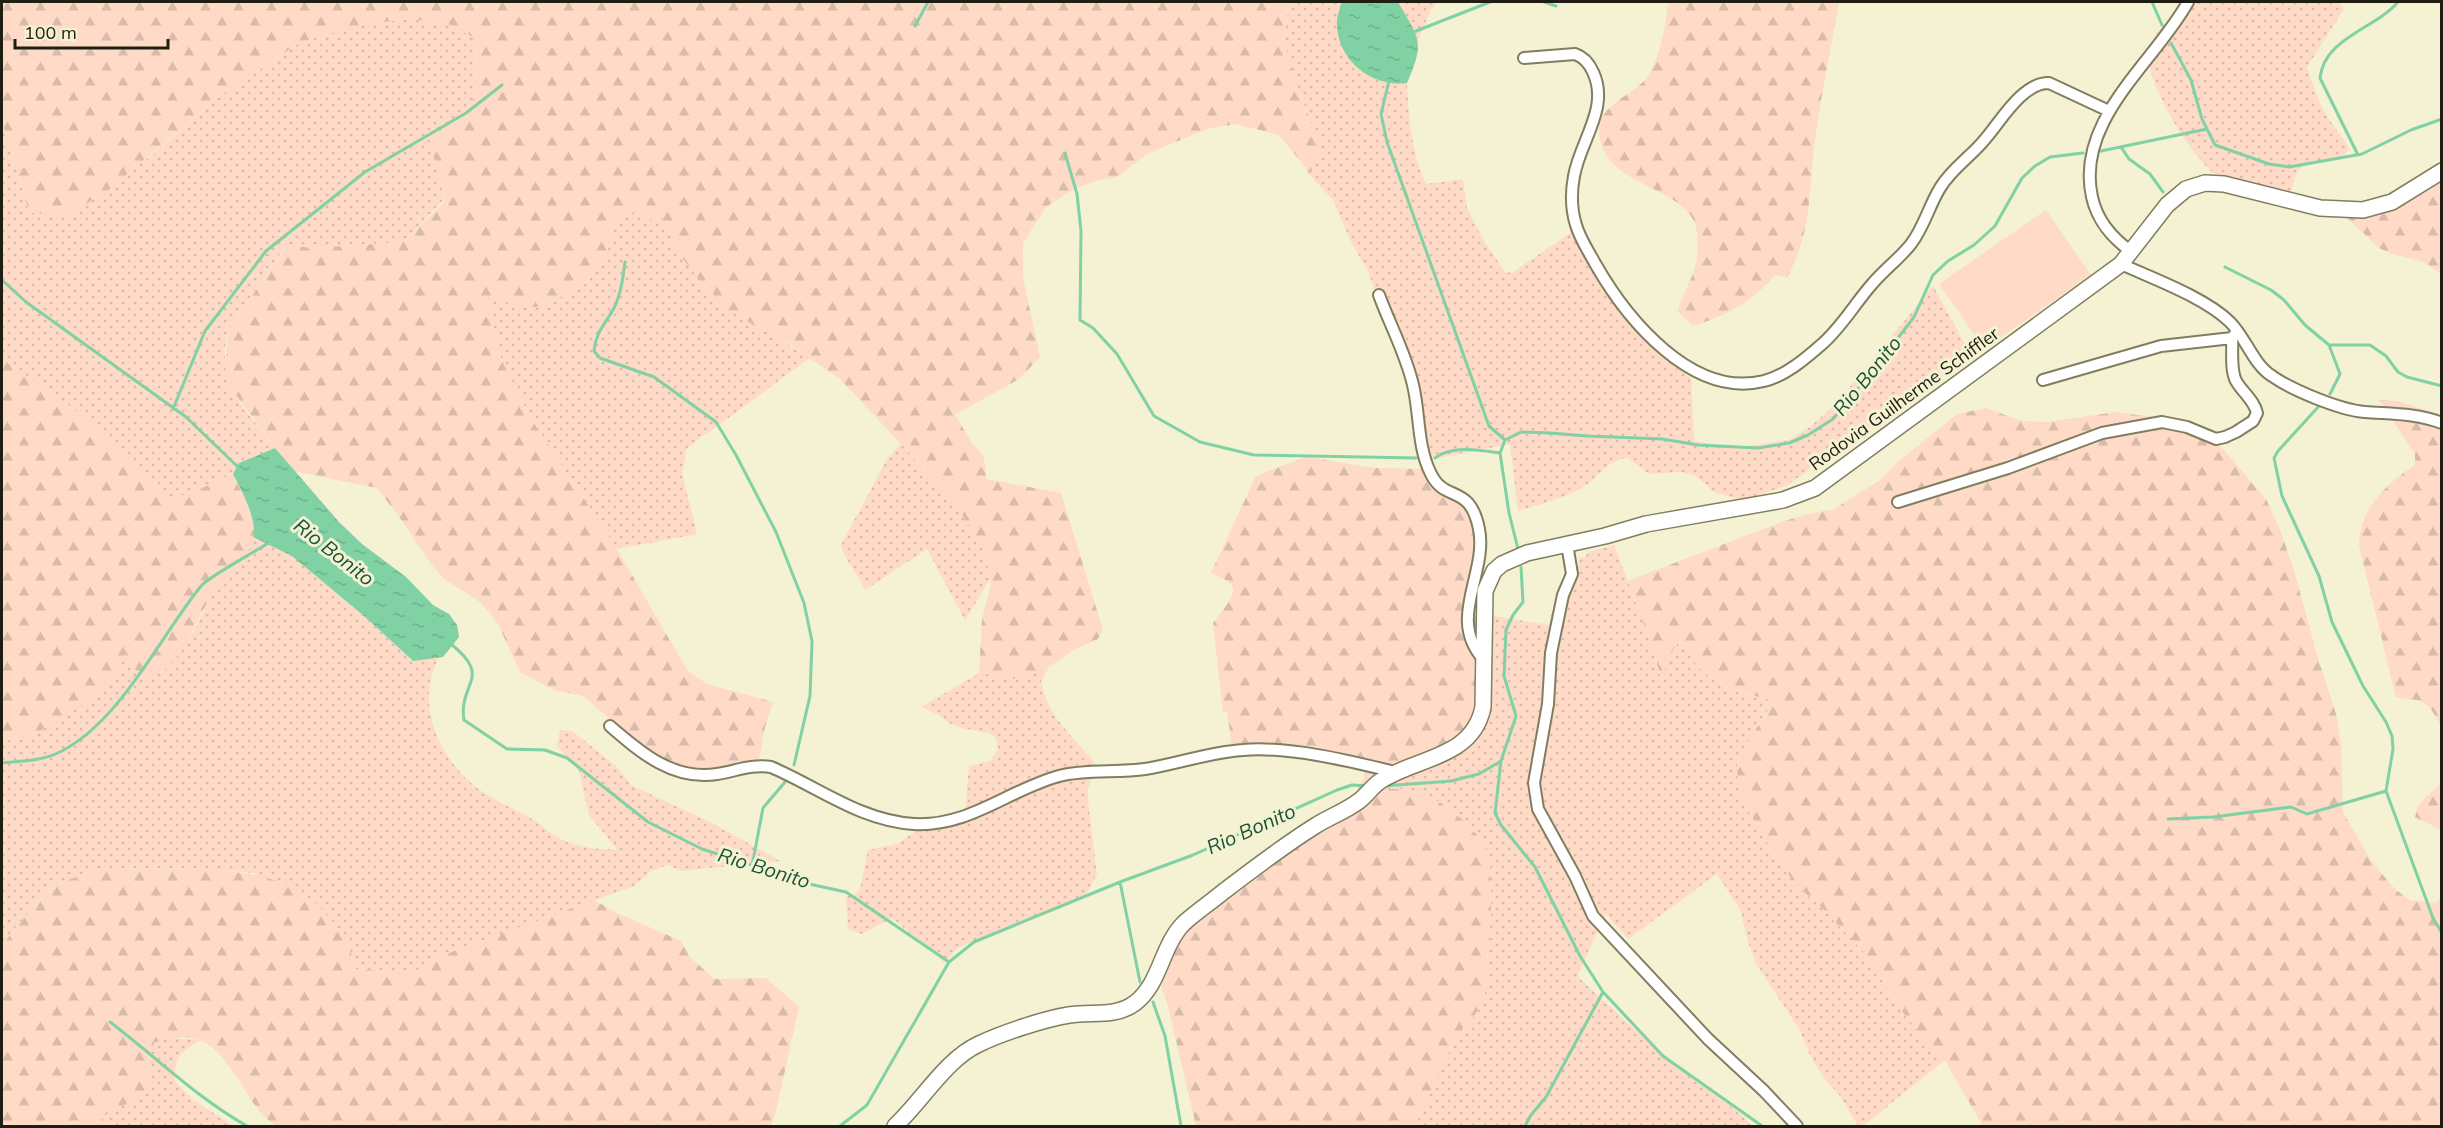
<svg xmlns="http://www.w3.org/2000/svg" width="2443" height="1128" viewBox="0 0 2443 1128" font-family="Mulish,sans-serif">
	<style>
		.grass { fill: url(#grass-dots) }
		.forest { fill: url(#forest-firs) }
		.park { fill: #fedac7 }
		.water { fill: url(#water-ripples) }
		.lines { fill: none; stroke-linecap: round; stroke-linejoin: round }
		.stream { stroke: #80d1a3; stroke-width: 3 }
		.street-casing { stroke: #807e61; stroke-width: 14 }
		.secondary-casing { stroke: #807e61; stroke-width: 18 }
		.street { stroke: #fff; stroke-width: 10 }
		.secondary { stroke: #fff; stroke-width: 15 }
		.labels { text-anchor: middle; stroke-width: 6; stroke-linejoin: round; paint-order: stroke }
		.street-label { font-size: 18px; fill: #1f1e13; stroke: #f4f2d2 }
		.water-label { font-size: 20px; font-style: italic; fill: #175436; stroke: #f4f2d2 }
	</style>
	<defs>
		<pattern id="grass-dots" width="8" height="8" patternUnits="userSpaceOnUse" patternTransform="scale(1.5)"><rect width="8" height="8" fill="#fedac7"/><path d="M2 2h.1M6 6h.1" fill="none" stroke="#d9bbaa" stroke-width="1.8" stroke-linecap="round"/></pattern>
		<pattern id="forest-firs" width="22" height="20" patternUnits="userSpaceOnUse" patternTransform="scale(1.5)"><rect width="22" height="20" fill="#fedac7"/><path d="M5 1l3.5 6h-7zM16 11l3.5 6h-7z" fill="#d9bbaa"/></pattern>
		<pattern id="water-ripples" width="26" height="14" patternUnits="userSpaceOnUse" patternTransform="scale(1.5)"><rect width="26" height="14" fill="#80d1a3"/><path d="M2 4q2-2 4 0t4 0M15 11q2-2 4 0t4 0" fill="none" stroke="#6eb38b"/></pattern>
	</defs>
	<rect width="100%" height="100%" fill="#f4f2d2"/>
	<!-- grass -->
	<path class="grass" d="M1289 2H1342L1337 20 1340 37 1400 83H1407C1409 118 1411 151 1426 184L1463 179 1467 208 1484 241 1505 272 1512 273 1576 229 1608 285 1676 368 1691 378 1694 441 1736 448 1789 440 1810 427 1836 404 1933 286 1971 355 1786 486 1746 499 1734 498 1714 492 1696 476 1681 472 1649 474 1628 458C1609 459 1603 472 1589 483 1571 497 1540 504 1518 511L1510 444 1428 460 1409 386 1367 269 1353 246 1333 200 1309 174 1318 157 1319 143 1295 81 1284 40Z
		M1398 2H1437L1431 10 1418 40Z
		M2186 2H2339L2344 9 2307 67C2313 84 2317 101 2327 116 2334 128 2343 136 2349 149L2342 157 2308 162 2297 171 2290 194C2275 191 2230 183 2219 177 2195 163 2147 85 2149 57 2149 35 2171 17 2186 2Z
		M412 19 451 25 473 37C478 73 485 114 441 125L430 143 445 198 404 242 312 248 286 245 228 331C215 387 245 407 275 448L239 463 233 474C215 481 186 498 169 498L150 477 31 380 2 359V121L29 212 67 215 148 158 220 96 301 42 364 24Z
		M633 212 653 220 661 216 703 285 729 309 810 358 687 448 682 474 697 534 617 549 530 417 501 359 487 297 511 303 547 305 586 283 602 262 610 245 615 220Z
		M901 444C930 477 967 509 984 552 987 559 988 570 990 579L965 620 927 549 865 590C858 573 847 565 841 545L887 459Z
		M253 537 292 556 364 616 412 661 439 657C413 706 441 764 484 793 501 804 520 811 537 822 543 826 548 832 555 836 574 847 596 850 617 849L589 815 579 771 557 746 560 730 572 731 616 766 631 785 710 822 780 861 680 871 668 865 651 871 634 886 438 957 414 972 351 969 254 873 189 868 98 869 54 885 14 929 2 946V741C32 738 58 722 82 704 99 691 112 669 126 653L160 674 172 663 193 632 212 595 226 583 234 570 245 559Z
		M1614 545 1649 637 1661 679 1670 653 1680 641C1687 647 1689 656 1696 664 1720 690 1740 694 1774 700L1756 728 1746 807 1771 849 1795 884 1821 907 1864 952 1906 1017 1945 1060 1863 1126H1858L1840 1096 1823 1077 1809 1053 1799 1029 1757 965 1748 942 1740 909 1717 874 1628 939 1606 914 1577 976 1672 1064 1738 1112 1753 1126H1415L1456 1037 1474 1016 1484 1001 1491 913 1490 859 1480 838 1464 821 1440 802 1405 789H1375L1481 614 1549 625 1558 587 1579 565V557L1584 558 1589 552Z
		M1049 667 1041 681C1048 720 1074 735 1096 765L1088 789V801L1097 875 1084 897 957 948 945 963 892 918 862 934 848 929 846 896H853L860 889 868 850 896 844 941 816 965 810 969 766 990 761 998 749 996 738 989 733 962 728 949 723 939 715 921 707 981 672 1014 679Z
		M168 1038 201 1040C180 1053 175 1055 175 1081L193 1100 234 1126H109L100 1117 152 1091 149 1059 154 1043Z"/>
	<!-- forest -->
	<path class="forest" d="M2 2H1289L1284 40 1295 81 1319 143 1318 157 1309 174 1302 163 1279 135 1236 124 1207 129 1147 154 1117 177 1098 180 1074 189 1046 207 1023 243V278L1040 357 1019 379 955 415 973 445 982 453 985 464 986 479 1061 493 1103 630 1098 639 1075 649 1049 667 1022 677 1014 679 979 673 982 619 991 584 985 554 962 514 935 480 840 379 789 344 759 329 729 309 703 285 678 252 661 216 653 220 633 212 616 220 610 245 602 262 585 283 547 305 528 308 487 297 501 359 530 417 617 549 687 670 707 684 773 702 765 727 759 760 744 762 698 779 648 753 583 696 554 690 520 672 498 624 490 613 480 602 443 578 431 564 398 515 377 488 293 471 229 386 225 367 228 331 287 245 312 248 404 242 442 204 445 198 430 143V134C434 131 437 127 441 125 446 123 451 123 455 121 484 102 477 66 473 37L451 25 412 19 364 24 301 42 220 96 106 192 67 215 34 213 29 212 2 121Z
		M1668 2H1839C1831 50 1820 98 1814 147 1809 192 1811 236 1787 277L1775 275C1752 302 1726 316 1693 326L1678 312C1681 297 1688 287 1693 273 1698 262 1698 244 1697 232 1691 184 1605 191 1599 133 1596 105 1635 95 1648 76 1661 55 1666 26 1668 2Z
		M2441 169V274L2424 262 2392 254 2379 248 2344 215 2399 199Z
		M2 359 69 405 150 477 169 498C186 498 215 481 233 474 239 485 255 519 255 531 254 547 237 570 226 583 221 589 214 592 210 599 196 619 189 644 172 663 164 672 156 675 144 678L130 665 125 654C121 667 114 679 103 689 87 703 41 734 20 739 14 740 7 740 2 741Z
		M2379 400 2397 401 2441 415V726C2436 717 2429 702 2417 700 2409 699 2404 699 2396 697L2359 546C2359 509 2386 484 2415 465V454Z
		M1986 408 2022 421 2048 422 2116 412 2160 418 2219 445 2232 459 2267 501 2280 529 2295 574 2317 655 2337 717 2341 745 2343 812 2371 861 2394 888 2409 900 2436 903 2441 897V1126H1983L1944 1059 1906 1017 1864 952 1821 907 1795 884 1771 849 1746 807 1738 787 1737 764 1742 752 1774 700C1740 693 1720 690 1696 664 1689 657 1688 647 1680 641L1670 653 1662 681 1649 637 1628 581 1781 522 1808 514 1834 509 1880 480 1898 462 1957 414Z
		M1306 457 1375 468 1428 469C1456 496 1472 515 1484 552L1478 710 1463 734 1406 763 1376 789H1405L1440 802 1464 821 1480 838 1490 859 1491 913 1484 1001 1474 1016 1456 1037 1415 1126H1196L1166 998 1158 979 1180 932 1310 827 1355 795 1364 778 1365 768 1359 766 1232 747 1227 712H1223L1213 623 1230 600 1234 589 1228 581 1211 573 1255 478 1265 472Z
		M2441 783V830L2415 817 2418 805Z
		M189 868C251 873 302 873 340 932 349 945 354 954 351 969L414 972 438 957 594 900 617 913 681 941 689 956 714 979 766 978 799 1007 776 1111 771 1126H276C270 1121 264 1117 259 1111 245 1092 222 1047 200 1040 184 1035 168 1038 154 1043L149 1059 152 1091 101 1117 109 1126H2V946L14 929 54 885 98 869Z"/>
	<!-- park -->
	<path class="park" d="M2046 210 2091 275 1984 349 1939 284Z"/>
	<!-- water -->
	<path class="water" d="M1342 2H1398C1420 40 1425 41 1407 83 1370 88 1335 58 1337 20 1338 14 1340 7 1342 2Z
		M275 448 339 522 362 544 406 577 433 605 449 614 457 625 459 637 443 657 413 661 364 616 292 556 253 537C258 521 241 489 233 474L239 463Z"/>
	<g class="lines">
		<!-- stream -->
		<path class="stream" d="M1544 2 1556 6
			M2152 2 2162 25
			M915 26 928 2
			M1411 33 1490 2
			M2171 43 2191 80 2202 119 2215 145 2269 164 2289 167 2362 154 2411 130 2442 119
			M1389 81 1381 114 1387 142 1489 426 1505 440
			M2121 147 2129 159 2150 174 2163 192
			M2101 151 2207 129
			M1065 153 1077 194 1081 231 1080 320 1093 328 1117 354 1154 416 1200 442 1254 455 1416 458
			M2358 155 2320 78C2324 38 2375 29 2398 2
			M625 262C623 278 621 294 614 308 606 323 595 333 594 351L600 358 654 377 716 422 736 455 776 532 804 603 812 641 810 696 794 765
			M2225 267 2271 290 2284 300 2305 325 2329 345 2340 374 2330 394
			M2 280 26 302 186 417 240 469
			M2329 345H2370L2386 356 2398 372 2407 377 2442 386
			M2320 405 2278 451 2274 458 2282 496 2319 576 2332 622 2363 686 2386 722 2392 736 2393 749 2386 791 2433 918 2442 933
			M173 409 205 331 266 251 365 172 466 113 502 85
			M1435 458C1452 445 1479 450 1500 453
			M1518 549 1509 513 1500 453 1505 440 1521 432 1550 433 1587 436 1662 439 1698 445 1758 448 1789 443 1808 435 1833 419 1879 363 1914 317 1933 275 1948 261 1974 245 1995 226 2022 178 2035 166 2050 157 2083 153
			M1521 567 1523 602 1513 615 1506 630 1504 676 1516 716 1501 761 1495 813 1501 825 1535 867 1580 956 1603 992 1663 1056 1762 1126
			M452 645C493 678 458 683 464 720L507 749 545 750 567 758 648 822 702 849 809 884 846 892 949 962
			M2 763C21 761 42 761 60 752 121 721 159 638 201 586 211 575 255 552 270 542
			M1384 786 1451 781 1479 774 1501 761
			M2168 819 2213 817 2291 807 2307 814 2386 791
			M752 866 763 808 785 782
			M1120 882 1140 982
			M1153 1002 1165 1036 1181 1126
			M110 1022C156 1057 197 1098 247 1126
			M840 1126 867 1105 949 962 974 942 1120 882 1193 855 1337 790 1352 785 1368 786
			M1525 1126 1531 1115 1546 1097 1603 992"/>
		<!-- street casing -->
		<g class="street-casing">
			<path id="street" d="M1524 58 1575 54C1584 57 1589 63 1593 72 1610 108 1580 141 1574 176 1571 192 1571 209 1576 225 1580 239 1589 252 1596 265 1627 319 1692 399 1764 381 1785 376 1805 359 1821 345 1842 327 1855 303 1873 283 1885 269 1900 258 1911 244 1924 227 1929 206 1940 188 1952 168 1972 156 1986 138 2000 122 2023 82 2049 83L2109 111
				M2132 252C2113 239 2097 220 2092 197 2075 120 2154 63 2188 2
				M2121 264C2154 279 2204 297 2230 322 2246 338 2253 364 2272 376 2292 390 2340 410 2365 412 2391 414 2416 413 2442 423
				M1379 295C1390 325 1406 354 1413 385 1420 413 1417 447 1431 474 1445 503 1470 483 1479 529 1488 574 1446 619 1484 660
				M2043 380 2161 346 2232 338 2235 334
				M1898 502 2008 468 2102 433 2162 422 2187 427 2216 439 2225 437 2236 432 2253 421 2257 413C2254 400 2243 393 2236 381 2230 369 2233 351 2232 338
				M1567 544 1572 574 1563 595 1551 653 1548 704 1534 783 1538 809 1575 876 1593 916 1708 1039 1764 1091 1797 1126
				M610 726C640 752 673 781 717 774 736 771 751 764 771 767 818 787 861 821 914 824 969 827 1008 790 1059 776 1084 769 1118 773 1145 769 1177 764 1210 752 1243 750 1289 746 1350 761 1395 772"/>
		</g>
		<!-- secondary casing -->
		<g class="secondary-casing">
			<path id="secondary" d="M895 1126C922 1101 946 1059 979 1044 1002 1033 1044 1019 1069 1015 1092 1011 1115 1018 1135 1003 1161 983 1161 946 1184 923 1196 912 1211 902 1223 892 1253 869 1283 846 1315 826 1329 817 1346 811 1359 801 1367 795 1373 785 1382 780 1418 757 1473 758 1483 707L1485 591 1494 571 1502 564 1527 553 1605 536 1646 524 1783 500 1815 488 2121 264 2167 205 2186 189 2205 183 2224 184 2320 208 2363 210 2392 202 2442 171"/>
		</g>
		<!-- street -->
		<use href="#street" class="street"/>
		<!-- secondary -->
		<use href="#secondary" class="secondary"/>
	</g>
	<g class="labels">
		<!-- street labels -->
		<g class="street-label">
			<text transform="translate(1904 399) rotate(-36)" y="6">Rodovia Guilherme Schiffler</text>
		</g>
		<!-- water labels -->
		<g class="water-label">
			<text transform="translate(1867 376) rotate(-51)" y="7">Rio Bonito</text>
			<text transform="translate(334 552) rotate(38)" y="7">Rio Bonito</text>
			<text transform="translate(1251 829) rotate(-24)" y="7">Rio Bonito</text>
			<text transform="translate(764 868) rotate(17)" y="7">Rio Bonito</text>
		</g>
	</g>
	<!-- border -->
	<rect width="2443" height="1128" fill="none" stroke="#1f1e13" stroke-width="6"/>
	<!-- scale -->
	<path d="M15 39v9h153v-9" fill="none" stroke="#1f1e13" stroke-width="3"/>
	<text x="24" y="39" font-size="18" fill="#1f1e13" stroke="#f4f2d2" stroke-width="4.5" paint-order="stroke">100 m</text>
</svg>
